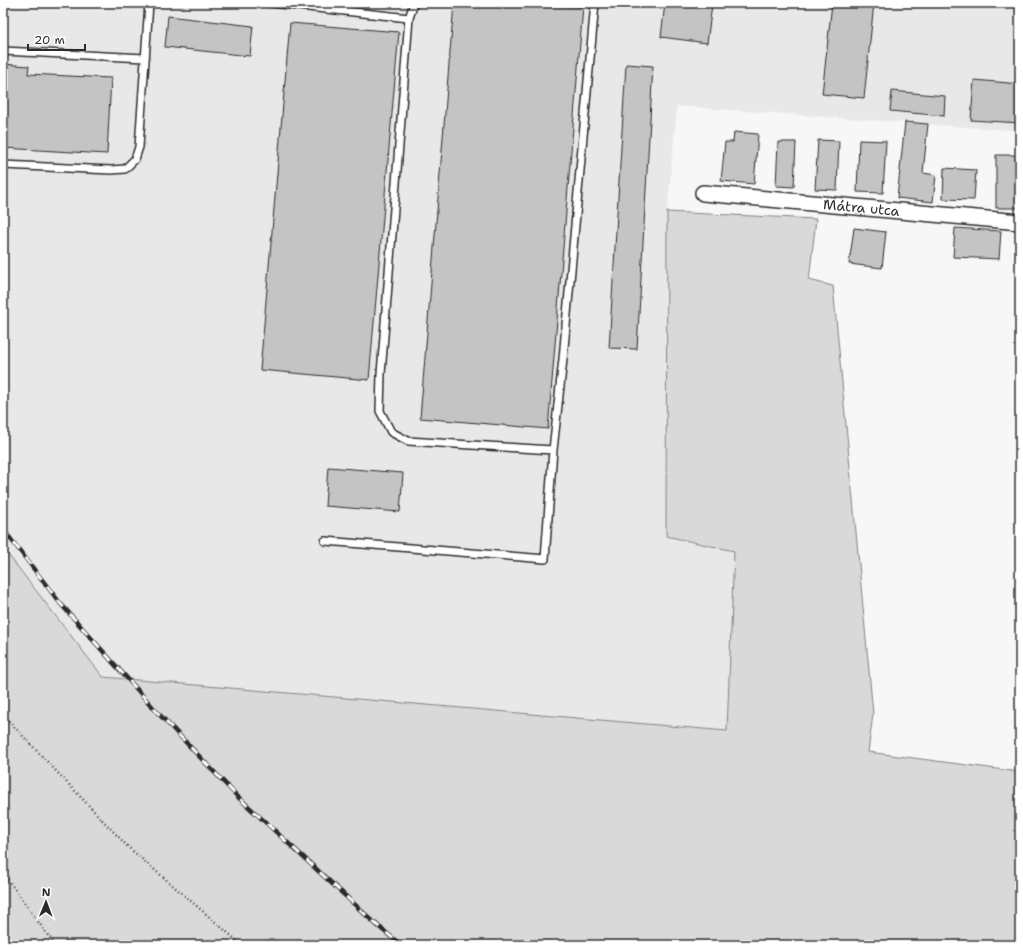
<svg xmlns="http://www.w3.org/2000/svg" width="1023" height="948" viewBox="0 0 1023 948" font-family="'Shantell Sans',sans-serif">
	<style>
		.built { fill: #e8e8e8 }
		.green { fill: #d9d9d9; stroke: #828282 }
		.building { fill: #c4c4c4; stroke: #2b2b2b }
		.lines { fill: none; stroke-linecap: round; stroke-linejoin: round }
		.service-casing { stroke: #2b2b2b; stroke-width: 10 }
		.minor-casing { stroke: #2b2b2b; stroke-width: 18 }
		.path { stroke: #2b2b2b; stroke-width: 2.5; stroke-dasharray: 1 3; stroke-linecap: butt }
		.service { stroke: #fff; stroke-width: 7 }
		.minor { stroke: #fff; stroke-width: 15 }
		.rail-casing { stroke: #2b2b2b; stroke-width: 4.5 }
		.rail { stroke: #fff; stroke-width: 3; stroke-dasharray: 9; stroke-linecap: butt }
		.labels { text-anchor: middle; stroke-width: 4; stroke-linejoin: round; paint-order: stroke }
		.street-label { font-size: 14px; fill: #2b2b2b; stroke: #fff }
	</style>
	<rect width="100%" height="100%" fill="#f7f7f7"/>
	<filter id="ink" filterUnits="userSpaceOnUse"><feTurbulence type="fractalNoise" baseFrequency=".025" numOctaves="2"/><feDisplacementMap in="SourceGraphic" scale="8" xChannelSelector="R" yChannelSelector="G"/><feConvolveMatrix kernelMatrix="1 2 1 2 8 2 1 2 1" color-interpolation-filters="sRGB"/></filter>
	<g filter="url(#ink)">
		<!-- built -->
		<path class="built" d="M3 3H1020V131L677 106 667 212 666 536 734 551 727 731 103 677 3 548Z"/>
		<!-- green -->
		<path class="green" d="M667 212 816 219 809 280 833 286 873 714 868 752 1020 772V945H3V548L103 677 727 731 734 551 666 536Z"/>
		<!-- building -->
		<path class="building" d="M454 3H533L583 7 548 429 420 418Z
			M665 3H700L712 5 707 43 661 37Z
			M832 3H874L864 98 822 94Z
			M168 16 253 26 250 56 165 47Z
			M290 23 399 32 369 380 260 370Z
			M3 64 29 66 28 74 111 78 107 154 3 148Z
			M626 64 653 66 637 349 609 348Z
			M974 80 1020 84V123L971 120Z
			M892 91 945 96 944 116 890 111Z
			M905 122 928 124 923 173 936 175 933 202 897 198Z
			M734 132 758 134 754 184 721 181 725 142H733Z
			M818 140 839 141 837 190 815 189Z
			M859 140 886 141 883 193 857 192Z
			M778 142H796L794 187 776 186Z
			M996 155H1016V164H1020V181H1019V208H996Z
			M944 168 976 170 974 200 943 199Z
			M854 228 886 232 882 268 849 264Z
			M955 228 1001 231 999 259 953 257Z
			M328 467 403 473 400 512 325 506Z"/>
		<g class="lines">
			<!-- service casing -->
			<g class="service-casing">
				<path id="service" d="M271 3 409 18
					M414 3 409 18 381 374 380 411 391 432 408 441 553 450
					M3 51 145 58
					M3 165 111 170 125 169 135 159 139 147 149 3
					M325 541 545 559 553 450 563 359 595 3"/>
			</g>
			<!-- minor casing -->
			<g class="minor-casing">
				<g id="minor">
					<path id="s1" d="M703 193 1020 222"/>
				</g>
			</g>
			<!-- path -->
			<path class="path" d="M3 715 128 847 242 945
				M3 873 55 945"/>
			<!-- service -->
			<use href="#service" class="service"/>
			<!-- minor -->
			<use href="#minor" class="minor"/>
			<!-- rail casing -->
			<g class="rail-casing">
				<path id="rail" d="M3 529 60 603 158 713 237 796 378 926 401 945"/>
			</g>
			<!-- rail -->
			<use href="#rail" class="rail"/>
		</g>
	</g>
	<g class="labels">
		<!-- street labels -->
		<g class="street-label">
			<text dy="5" stroke="none"><textPath href="#s1" startOffset="159">Mátra utca</textPath></text>
		</g>
	</g>
	<!-- margin -->
	<rect width="1023" height="948" fill="none" stroke="#fff" stroke-width="16"/>
	<rect x="8" y="8" width="1007" height="932" fill="none" stroke="#2b2b2b" stroke-width="1.5" filter="url(#ink)"/>
	<!-- north arrow -->
	<g transform="translate(46 902) rotate(1)" stroke="#ffffff" stroke-width="3" paint-order="stroke">
	<path d="M0-3L7 15L0 10L-7 15Z" fill="#2b2b2b"/>
	<text y="-6" font-size="11" font-weight="bold" text-anchor="middle" fill="#2b2b2b">N</text>
	</g>
	<!-- scale -->
	<path d="M28 44v6h57v-6" fill="none" stroke="#2b2b2b" stroke-width="2"/>
	<text x="34" y="44" font-size="12" fill="#2b2b2b" stroke="#ffffff" stroke-width="3" paint-order="stroke">20 m</text>
</svg>
